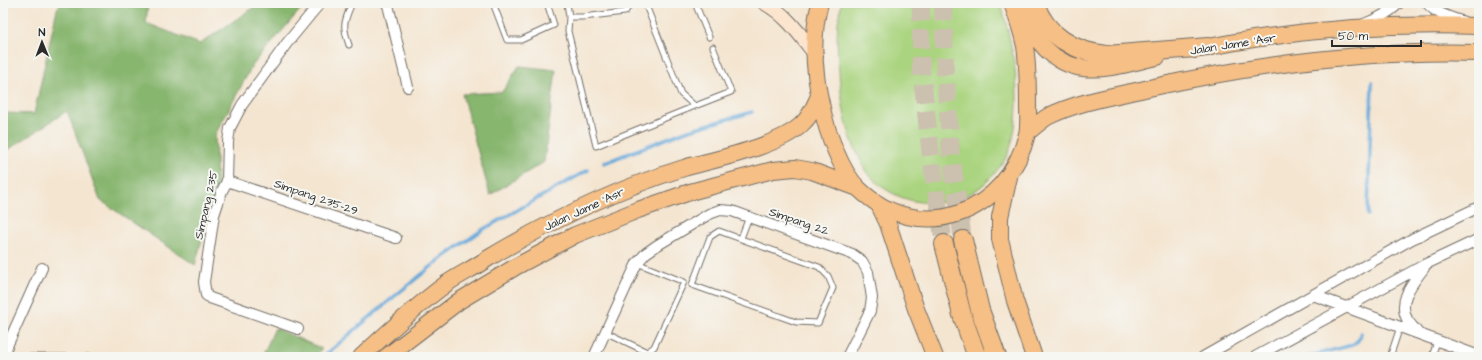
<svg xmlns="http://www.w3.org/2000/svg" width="1482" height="360" viewBox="0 0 1482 360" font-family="'Architects Daughter',sans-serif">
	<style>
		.green { fill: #aad47f; stroke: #6a8055 }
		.forest { fill: #87b66e; stroke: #59704c }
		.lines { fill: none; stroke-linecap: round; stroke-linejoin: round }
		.stream { stroke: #65a8da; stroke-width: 3.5 }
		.highway-tunnel { stroke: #ccc0af; stroke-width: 18; stroke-dasharray: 18 9; stroke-linecap: butt }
		.lane-casing { stroke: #716c65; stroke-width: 7 }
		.street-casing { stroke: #716c65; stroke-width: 12 }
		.secondary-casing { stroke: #716c65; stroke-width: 16 }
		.primary-casing { stroke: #716c65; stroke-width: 18 }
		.highway-casing { stroke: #716c65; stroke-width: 20 }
		.lane { stroke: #fff; stroke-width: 5 }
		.street { stroke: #fff; stroke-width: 10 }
		.secondary { stroke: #fbe5cf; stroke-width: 14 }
		.primary { stroke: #f5bf86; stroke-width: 16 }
		.highway { stroke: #f5bf86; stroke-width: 18 }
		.labels { text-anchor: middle; stroke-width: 4; stroke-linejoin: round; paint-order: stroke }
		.street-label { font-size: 12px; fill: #2b2b2b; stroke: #f6f6f2 }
	</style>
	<rect width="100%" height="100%" fill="#f6f6f2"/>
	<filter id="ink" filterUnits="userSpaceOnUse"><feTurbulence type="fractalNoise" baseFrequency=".025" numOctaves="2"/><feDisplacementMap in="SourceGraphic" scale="8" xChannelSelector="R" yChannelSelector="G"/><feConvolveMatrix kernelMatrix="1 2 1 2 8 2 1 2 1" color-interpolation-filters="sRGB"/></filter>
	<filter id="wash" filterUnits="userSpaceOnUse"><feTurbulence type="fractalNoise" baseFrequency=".012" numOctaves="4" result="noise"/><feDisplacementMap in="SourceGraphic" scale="16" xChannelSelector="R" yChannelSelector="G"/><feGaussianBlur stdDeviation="0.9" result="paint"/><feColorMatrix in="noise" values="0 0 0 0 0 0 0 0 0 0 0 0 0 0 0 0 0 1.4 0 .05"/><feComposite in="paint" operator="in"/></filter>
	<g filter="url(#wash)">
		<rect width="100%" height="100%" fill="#f4e5d0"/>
		<!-- green -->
		<path class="green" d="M842 3H1001C1013 48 1025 103 1010 149 1007 158 1000 167 994 174 961 214 897 212 865 170 863 166 861 161 859 157 847 134 843 109 840 84 838 57 834 29 842 3Z"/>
		<!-- forest -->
		<path class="forest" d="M61 3H148L146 23 200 44 260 3H306L252 66 215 135 217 186 195 265 100 200 67 111 3 153V113L34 114 57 9Z
			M519 66 556 70 544 162 490 195 462 94 502 92Z
			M275 328 322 349 314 357H262Z"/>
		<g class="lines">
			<!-- stream -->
			<path class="stream" d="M604 163 686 131 752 112
				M1368 215 1372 82
				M323 357 396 295 437 262 482 230 588 170
				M1307 357 1352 345C1357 342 1360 340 1361 333"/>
		</g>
	</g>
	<g filter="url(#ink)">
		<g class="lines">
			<!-- highway-tunnel -->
			<path class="highway-tunnel" d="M921 3V68L931 156 944 244
				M943 3 945 70 951 155 963 240"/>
			<!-- lane casing -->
			<g class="lane-casing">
				<path id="lane" d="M493 3 507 40H521L554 25 547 3
					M567 3 569 17 568 31 596 146 695 106
					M645 3 681 94 695 106 731 92 713 47
					M695 3 709 37
					M569 17H583L625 12 631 3
					M349 45C342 25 344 22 352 3
					M719 231 819 267 828 276 833 288 818 323 796 322 692 285 710 237Z
					M741 238 749 217
					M605 332 647 352 654 347 684 282 637 263
					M3 354 16 357H104
					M1390 357 1400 327
					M1432 357 1437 341"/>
			</g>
			<!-- street casing -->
			<g class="street-casing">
				<path id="street" d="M386 3 388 5 408 87
					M1427 3C1436 14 1452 18 1464 22
					M1364 24C1377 19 1390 13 1399 3
					M227 181 396 238
					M1313 295 1479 356
					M298 329 210 298 206 295 204 282 214 215 222 191 227 181 228 142 230 128 242 105 287 43 320 3
					M1418 333C1415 329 1411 325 1408 321 1396 301 1413 283 1424 268
					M3 355 42 268
					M594 357 637 263 646 253 656 246 709 214 720 210 732 211 852 254 862 261 868 272 872 298 870 311 847 357
					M1203 357 1412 239 1479 207
					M1255 357 1426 264 1479 239"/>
			</g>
			<!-- secondary casing -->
			<g class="secondary-casing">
				<path id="secondary" d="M765 3C787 15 801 36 816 55"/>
			</g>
			<!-- primary casing -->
			<g class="primary-casing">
				<path id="primary" d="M820 3C811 36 814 74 822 108 827 132 841 172 859 189 921 248 1008 213 1027 134 1029 126 1028 115 1028 107 1028 87 1028 66 1025 46 1022 32 1017 17 1012 3
					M1023 12C1033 39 1053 64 1083 68 1107 71 1133 62 1157 57
					M1195 50C1287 30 1385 23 1479 26
					M1028 132C1034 127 1041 121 1047 117 1079 101 1115 96 1149 88 1257 64 1368 50 1479 53
					M1009 177 1000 217V239L1015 301 1034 357
					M879 205 888 224 916 309 935 357
					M361 357C388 332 416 306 446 284 459 275 474 268 487 259 549 222 615 189 684 168 716 159 780 146 802 124 811 116 814 106 819 96
					M386 357 459 301 517 266 575 235 638 210 690 192 773 170 795 168 812 171 858 188"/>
			</g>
			<!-- highway casing -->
			<g class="highway-casing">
				<path id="highway" d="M1035 3C1045 35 1074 52 1107 55L1208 47
					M963 240 980 310 997 357
					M944 244 962 315 977 357"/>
			</g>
			<!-- lane -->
			<use href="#lane" class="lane"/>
			<!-- street -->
			<use href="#street" class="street"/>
			<!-- secondary -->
			<use href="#secondary" class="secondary"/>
			<!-- primary -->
			<use href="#primary" class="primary"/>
			<!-- highway -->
			<use href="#highway" class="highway"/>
		</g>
	</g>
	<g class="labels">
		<!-- street labels -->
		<g class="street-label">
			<text transform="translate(1233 44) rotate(-9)" y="4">Jalan Jame 'Asr</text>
			<text transform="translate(316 197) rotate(19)" y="4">Simpang 235-29</text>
			<text transform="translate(206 205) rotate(-77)" y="4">Simpang 235</text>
			<text transform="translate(584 209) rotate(-25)" y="4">Jalan Jame 'Asr</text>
			<text transform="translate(799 221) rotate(19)" y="4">Simpang 22</text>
		</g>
	</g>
	<!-- margin -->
	<rect width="1482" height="360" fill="none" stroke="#f6f6f2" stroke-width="16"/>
	<!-- north arrow -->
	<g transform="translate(42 42) rotate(359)" stroke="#f6f6f2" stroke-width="3" paint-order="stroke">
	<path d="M0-3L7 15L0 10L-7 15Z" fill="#2b2b2b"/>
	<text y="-6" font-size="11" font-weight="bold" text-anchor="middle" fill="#2b2b2b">N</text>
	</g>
	<!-- scale -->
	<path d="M1332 40v6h89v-6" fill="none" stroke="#2b2b2b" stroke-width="2"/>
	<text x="1338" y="40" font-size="12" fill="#2b2b2b" stroke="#f6f6f2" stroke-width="3" paint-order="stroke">50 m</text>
</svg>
